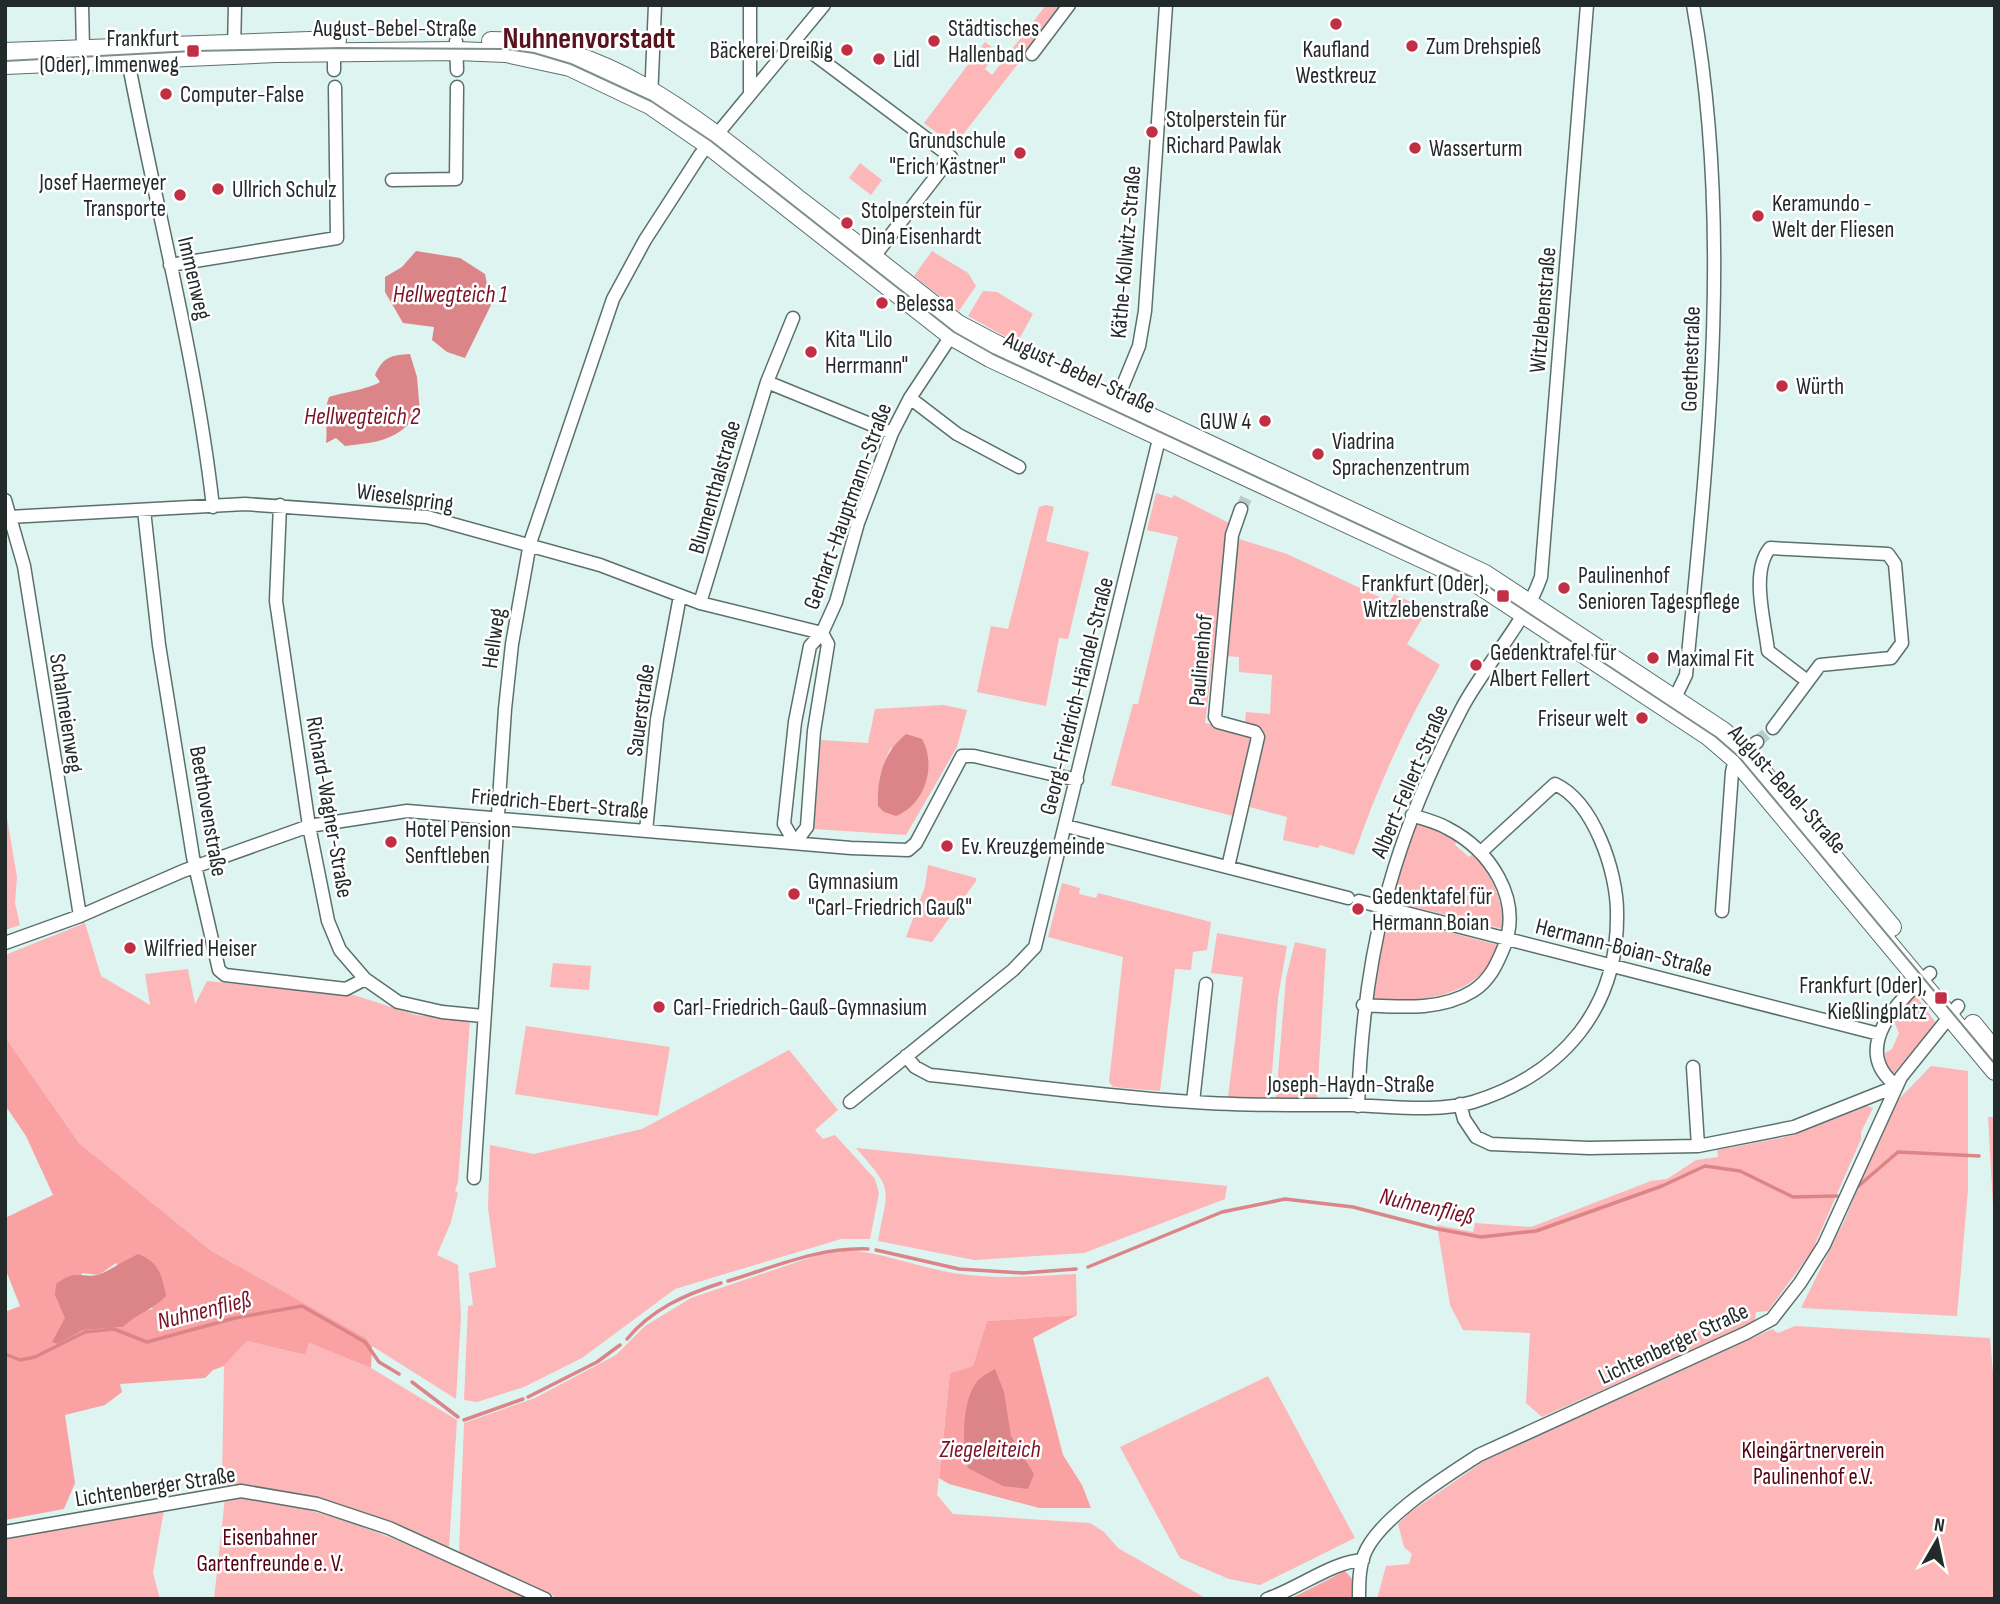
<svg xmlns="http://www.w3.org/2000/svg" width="2000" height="1604" viewBox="0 0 2000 1604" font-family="'Sofia Sans Condensed',sans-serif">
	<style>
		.green { fill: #feb7b8; fill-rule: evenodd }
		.forest { fill: #faa1a3; fill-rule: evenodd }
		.water { fill: #dc8588 }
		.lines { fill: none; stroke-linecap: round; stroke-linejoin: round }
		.stream { stroke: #dc8588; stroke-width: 3.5 }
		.street-tunnel { stroke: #b8ccc8; stroke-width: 12; stroke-dasharray: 12 6; stroke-linecap: butt }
		.street-casing { stroke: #5b706d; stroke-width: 15 }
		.secondary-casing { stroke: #5b706d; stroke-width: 20 }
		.street { stroke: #fff; stroke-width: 12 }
		.secondary { stroke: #fff; stroke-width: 18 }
		.tram { stroke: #7e8e8b; stroke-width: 2 }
		.poi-dot { fill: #c02f44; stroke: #fff; stroke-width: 2.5 }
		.labels { text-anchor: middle; stroke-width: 5; stroke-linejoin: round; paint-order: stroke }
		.street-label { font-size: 23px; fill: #222b2a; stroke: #fff }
		.poi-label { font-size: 23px; fill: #222b2a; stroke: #fff; text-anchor: start }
		.park-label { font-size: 23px; fill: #530313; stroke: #fff }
		.water-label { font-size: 24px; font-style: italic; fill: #7a1225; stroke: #fff }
		.district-label { font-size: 30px; font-weight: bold; fill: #59131d; stroke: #fff }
	</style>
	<rect width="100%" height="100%" fill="#ddf4f0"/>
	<!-- green -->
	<path class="green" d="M1046 5 1062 7 954 146 924 123 985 42 997 51 985 69 992 75Z
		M860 163 882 180 871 195 849 178Z
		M932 251 968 273 976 286 959 311 914 276Z
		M983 291 997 292 1033 314 1017 343 968 316Z
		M1156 493 1172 498 1174 495 1229 523 1205 723 1252 733 1255 739 1237 817 1111 785 1133 704H1138L1178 537 1147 530Z
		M1046 505 1054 507 1046 541 1089 552 1068 639 1059 638 1046 706 977 692 991 626 1008 629 1039 507Z
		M1236 538 1287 554 1390 602 1394 594 1427 610 1407 644 1440 665C1405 726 1377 788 1354 855L1320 845 1318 848 1283 840 1287 817 1246 806 1263 730 1245 724 1246 712 1270 714 1272 675 1239 672V657L1225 656Z
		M944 705 967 710 957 747 906 835 814 829 821 740 868 743 875 709ZM891 747 905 812 896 815 884 812C875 783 879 774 891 747Z
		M5 806 17 877 15 903 20 925 5 930Z
		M1416 821 1457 840 1455 845 1469 857 1473 854C1492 877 1503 898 1503 929L1390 901Z
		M928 865 976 878V881L932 942 906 937 925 887Z
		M1062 883 1080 888 1079 894 1096 898 1098 893 1211 922 1207 950 1193 952 1191 970 1175 969 1160 1091 1113 1087 1109 1082 1123 957 1048 937Z
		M1386 916 1498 945C1481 1000 1417 1002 1370 1000Z
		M85 923 101 976 150 1005 145 974 188 969 195 1004 207 981 354 995 416 1015 470 1021 458 1182 455 1191 458 1193 451 1222 437 1255 458 1265 461 1317 456 1399 372 1346 366 1338 210 1250 79 1143 5 1037V955Z
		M1217 933 1287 946 1278 998 1270 1098 1228 1097 1243 977 1211 973Z
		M1295 942 1326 949 1317 1099 1276 1098 1286 978Z
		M553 963 591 966 589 990 550 987Z
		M1916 996 1936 1023 1893 1074 1887 1071 1885 1053 1892 1049 1899 1033 1893 1019 1902 1006Z
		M526 1026 670 1047 658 1116 515 1094Z
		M789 1050 838 1110 815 1130 823 1139 835 1135 875 1179 879 1193 870 1239H841L675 1289 582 1358 524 1387 477 1402 464 1400 468 1306 473 1305 469 1273 496 1267 488 1208 490 1145 534 1154 642 1129Z
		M1931 1066 1968 1071V1190L1957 1316 1801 1308 1846 1217 1885 1120 1900 1098Z
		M1867 1106 1873 1108 1861 1132V1139L1812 1251 1768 1311 1756 1312 1755 1322 1542 1417 1526 1403 1530 1333 1463 1330 1450 1305 1437 1225 1473 1232 1475 1223 1531 1227 1651 1181 1667 1179 1696 1160 1718 1157 1717 1150 1782 1138Z
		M1988 1117H1995V1241Z
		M856 1148 1227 1186 1225 1199 1084 1253 974 1260 878 1241C888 1185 895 1193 856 1148Z
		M848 1250C884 1253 918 1267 953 1273 994 1280 1036 1276 1076 1274L1077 1315 987 1321 973 1366 950 1373 937 1495 953 1514 1090 1523 1104 1532 1118 1548 1207 1599H560L459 1554 464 1423 535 1398 616 1355 645 1326 691 1298 815 1256Z
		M1795 1326 1990 1338 1995 1396V1599H1377L1386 1566 1409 1564 1412 1554 1404 1547 1398 1524 1409 1513 1484 1461 1772 1329 1778 1333Z
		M247 1341 304 1355 309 1343 371 1368 457 1420 449 1548C376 1514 303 1489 222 1485L224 1366Z
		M1268 1376 1355 1538 1260 1585 1229 1579 1180 1558 1120 1447Z
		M233 1497C339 1506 433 1556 528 1599H214L225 1498Z
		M164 1510 153 1573 160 1599H5V1538Z"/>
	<!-- forest -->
	<path class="forest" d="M5 1037 79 1143 210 1250 366 1338 372 1346 371 1368 309 1343 305 1355 247 1341 224 1366 213 1370 205 1378 120 1384 122 1392 105 1405 65 1415 75 1483 64 1509 5 1520V1312L20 1306 5 1268V1218L53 1195 26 1136 5 1105ZM116 1263 153 1309 138 1312 123 1327 83 1330 58 1344 53 1341 66 1318 82 1273 99 1275Z
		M1077 1315 1033 1338 1063 1455 1082 1485 1091 1508H1039L949 1484 939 1478 950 1373 973 1366 987 1321Z
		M1345 1571 1353 1580V1599H1290Z"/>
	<!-- water -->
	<path class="water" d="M416 251 460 258 485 274 491 305 465 358 447 352 432 340 434 327 403 323 385 292V277L402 267Z
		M410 354 417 377 420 413C395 441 380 442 345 446L336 438 326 443C328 426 323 413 329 397 345 392 369 389 380 382L375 375C383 357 391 355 410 354Z
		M906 734 922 739C937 765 925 805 896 816L884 812 878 806C877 777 883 753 906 734Z
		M138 1254C159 1262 162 1275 166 1296 152 1311 138 1312 123 1327L83 1330 58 1344 52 1342 65 1318 55 1295 56 1284C76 1269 79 1278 98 1275 103 1274 129 1258 138 1254Z
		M995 1369 1004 1392 1011 1436 1034 1474 1028 1489 1003 1486 968 1468C962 1447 962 1405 974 1386 978 1378 988 1373 995 1369Z"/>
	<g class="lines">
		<!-- stream -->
		<path class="stream" d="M1855 1189 1898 1152 1979 1156
			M876 1250 959 1269 1023 1273 1076 1269
			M1088 1267 1222 1212 1285 1199 1353 1207 1438 1229 1481 1237 1536 1231 1662 1186 1705 1166 1740 1171 1793 1197 1837 1196
			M728 1281C774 1267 819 1247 868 1249
			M627 1339C652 1309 684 1295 721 1283
			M5 1354 20 1360 35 1357 85 1332 114 1329 147 1342 235 1318 302 1306 365 1342 379 1362 399 1374
			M412 1382 458 1417
			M528 1397 597 1362 620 1345
			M464 1420 523 1399"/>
		<!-- street-tunnel -->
		<path class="street-tunnel" d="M1241 509 1248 494
			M1757 742 1773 728"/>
		<!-- street casing -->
		<g class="street-casing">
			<path id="street" d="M82 5 83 49
				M750 5V92
				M795 40 951 157 869 263
				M456 41 457 70
				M334 46V70
				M234 50 235 5
				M1032 54 1069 5
				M128 60C156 209 196 356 213 507
				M651 99 655 5
				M392 180 456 179 457 87
				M170 265 337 238 335 87
				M767 382 892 433
				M910 398 957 434 1019 467
				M1114 407 1139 346 1145 311 1166 5
				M5 500 24 566 80 916
				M280 505 276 601 309 826 328 921 340 950 365 979 398 1002 442 1012 483 1016
				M144 510 159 645 193 857 219 970 225 975 346 989 365 979
				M9 517 245 504 427 517 600 565 700 603 822 633
				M700 603 767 382 793 318
				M1671 706 1686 675C1708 452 1733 227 1693 5
				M1773 728 1820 665 1891 658 1902 643 1895 564 1888 554 1770 548C1750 572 1765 622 1768 651L1806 680
				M1066 826 1348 898
				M646 831 657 719 680 596
				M795 843 784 824 795 722 810 646 822 633 836 602 858 523 892 433 910 398 955 330
				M795 843 807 827 814 731 828 644 822 633
				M1228 867 1258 737 1255 732 1218 722 1215 717 1232 535 1241 509
				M1359 901 1879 1034
				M1722 911 1732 772 1735 759 1757 742
				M5 943 80 916 183 871 309 826 407 811 851 848 908 850 916 843 962 756H974L1077 780
				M1363 1005C1400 1007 1441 1011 1473 991 1490 980 1497 964 1504 947 1523 899 1490 850 1447 828 1437 822 1423 819 1412 815
				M906 1056 915 1067 930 1075C1018 1084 1106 1097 1193 1102 1246 1106 1299 1105 1352 1105 1390 1106 1436 1113 1473 1102 1563 1074 1619 1008 1617 912 1617 872 1594 802 1555 784L1481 852
				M1693 1067 1698 1146
				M1897 1086C1848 1050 1899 999 1930 973
				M850 1102 1013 970 1035 947 1161 431
				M1193 1102 1206 984
				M1460 1104 1464 1119 1476 1137 1491 1144 1589 1148 1698 1146 1794 1127 1897 1086
				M1358 1106C1363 954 1391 843 1462 708 1486 663 1524 625 1541 577L1587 5
				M474 1178 505 709 512 644 530 543 613 299 645 240 700 155 824 5
				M5 1532 241 1491 317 1504 389 1528 545 1599
				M1267 1599C1297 1589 1334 1561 1363 1560
				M1359 1599C1359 1584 1359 1569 1364 1555 1378 1518 1447 1476 1479 1455L1746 1333 1772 1319 1800 1283 1824 1245 1901 1077 1958 1006"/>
		</g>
		<!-- secondary casing -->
		<g class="secondary-casing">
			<path id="secondary" d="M491 41C610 41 709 129 798 199 852 240 905 282 958 324L998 345 1485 574 1723 731 1745 751 1892 927
				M5 52 337 40
				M5 65 276 53 457 51 506 53 570 67 650 105 708 145 951 336 990 358 1479 585 1708 736 1735 759 1995 1071
				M1973 1024 1995 1051"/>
		</g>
		<!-- street -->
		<use href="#street" class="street"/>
		<!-- secondary -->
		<use href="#secondary" class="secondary"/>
		<!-- tram -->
		<path class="tram" d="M5 61 193 51 341 48 506 49 534 53 571 64 651 101 711 141 954 332 993 354 1480 581 1716 737 1739 757 1995 1064"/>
	</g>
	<!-- markers -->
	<g class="poi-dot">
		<circle cx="1336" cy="24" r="7"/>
		<circle cx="934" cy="41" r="7"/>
		<circle cx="1412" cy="46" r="7"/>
		<circle cx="847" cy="50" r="7"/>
		<rect x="186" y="44" width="14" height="14" rx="3.5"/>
		<circle cx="879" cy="59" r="7"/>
		<circle cx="166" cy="94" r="7"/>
		<circle cx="1152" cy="132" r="7"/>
		<circle cx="1415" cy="148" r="7"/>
		<circle cx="1020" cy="153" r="7"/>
		<circle cx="218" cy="189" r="7"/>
		<circle cx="180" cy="195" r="7"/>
		<circle cx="1758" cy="216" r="7"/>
		<circle cx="847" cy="223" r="7"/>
		<circle cx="882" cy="303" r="7"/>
		<circle cx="811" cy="352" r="7"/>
		<circle cx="1782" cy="386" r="7"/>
		<circle cx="1265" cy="421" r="7"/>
		<circle cx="1318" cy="454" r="7"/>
		<circle cx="1564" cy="588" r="7"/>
		<rect x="1496" y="589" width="14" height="14" rx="3.5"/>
		<circle cx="1653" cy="658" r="7"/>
		<circle cx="1476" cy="665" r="7"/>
		<circle cx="1642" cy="718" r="7"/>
		<circle cx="391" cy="842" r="7"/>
		<circle cx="947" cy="846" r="7"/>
		<circle cx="794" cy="894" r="7"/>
		<circle cx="1358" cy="909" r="7"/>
		<circle cx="130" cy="948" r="7"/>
		<rect x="1934" y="991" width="14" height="14" rx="3.5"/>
		<circle cx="659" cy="1007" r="7"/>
	</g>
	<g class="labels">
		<!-- street labels -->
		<g class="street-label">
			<text x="395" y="36">August-Bebel-Straße</text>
			<text transform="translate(1125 252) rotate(-85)" y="8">Käthe-Kollwitz-Straße</text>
			<text transform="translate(195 278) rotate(77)" y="8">Immenweg</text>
			<text transform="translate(1542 310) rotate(-85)" y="8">Witzlebenstraße</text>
			<text transform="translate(1690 359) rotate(-88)" y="8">Goethestraße</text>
			<text transform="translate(1080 372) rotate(25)" y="8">August-Bebel-Straße</text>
			<text transform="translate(714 487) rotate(-74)" y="8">Blumenthalstraße</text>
			<text transform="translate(405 497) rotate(8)" y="8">Wieselspring</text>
			<text transform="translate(847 506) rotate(-70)" y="8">Gerhart-Hauptmann-Straße</text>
			<text transform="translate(493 638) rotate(-82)" y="8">Hellweg</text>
			<text transform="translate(1200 660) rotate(-85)" y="8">Paulinenhof</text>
			<text transform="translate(1076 696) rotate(-76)" y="8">Georg-Friedrich-Händel-Straße</text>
			<text transform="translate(640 710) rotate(-82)" y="8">Sauerstraße</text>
			<text transform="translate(67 713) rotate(81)" y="8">Schalmeienweg</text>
			<text transform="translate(1409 781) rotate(-67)" y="8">Albert-Fellert-Straße</text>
			<text transform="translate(1788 789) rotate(48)" y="8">August-Bebel-Straße</text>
			<text transform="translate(560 803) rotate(5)" y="8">Friedrich-Ebert-Straße</text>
			<text transform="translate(330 807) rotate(80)" y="8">Richard-Wagner-Straße</text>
			<text transform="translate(209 811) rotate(80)" y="8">Beethovenstraße</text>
			<text transform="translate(1624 947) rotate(14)" y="8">Hermann-Boian-Straße</text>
			<text x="1351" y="1092">Joseph-Haydn-Straße</text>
			<text transform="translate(1673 1343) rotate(-25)" y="8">Lichtenberger Straße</text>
			<text transform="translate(155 1486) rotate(-9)" y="8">Lichtenberger Straße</text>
		</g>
		<!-- poi labels -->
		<g class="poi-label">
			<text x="948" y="36">Städtisches<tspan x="948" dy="26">Hallenbad</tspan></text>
			<text x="179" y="46" text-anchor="end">Frankfurt<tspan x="179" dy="26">(Oder), Immenweg</tspan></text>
			<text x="1426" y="54">Zum Drehspieß</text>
			<text x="1336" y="57" text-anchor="middle">Kaufland<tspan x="1336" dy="26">Westkreuz</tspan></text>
			<text x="833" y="58" text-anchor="end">Bäckerei Dreißig</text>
			<text x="893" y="67">Lidl</text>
			<text x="180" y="102">Computer-False</text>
			<text x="1166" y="127">Stolperstein für<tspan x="1166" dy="26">Richard Pawlak</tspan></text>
			<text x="1006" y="148" text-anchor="end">Grundschule<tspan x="1006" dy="26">"Erich Kästner"</tspan></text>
			<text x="1429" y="156">Wasserturm</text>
			<text x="166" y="190" text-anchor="end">Josef Haermeyer<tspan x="166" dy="26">Transporte</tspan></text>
			<text x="232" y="197">Ullrich Schulz</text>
			<text x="1772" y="211">Keramundo -<tspan x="1772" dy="26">Welt der Fliesen</tspan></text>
			<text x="861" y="218">Stolperstein für<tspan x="861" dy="26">Dina Eisenhardt</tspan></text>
			<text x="896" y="311">Belessa</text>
			<text x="825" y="347">Kita "Lilo<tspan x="825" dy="26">Herrmann"</tspan></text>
			<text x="1796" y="394">Würth</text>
			<text x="1251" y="429" text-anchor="end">GUW 4</text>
			<text x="1332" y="449">Viadrina<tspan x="1332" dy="26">Sprachenzentrum</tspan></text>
			<text x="1578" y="583">Paulinenhof<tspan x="1578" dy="26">Senioren Tagespflege</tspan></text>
			<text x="1489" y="591" text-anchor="end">Frankfurt (Oder),<tspan x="1489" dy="26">Witzlebenstraße</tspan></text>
			<text x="1490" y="660">Gedenktrafel für<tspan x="1490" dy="26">Albert Fellert</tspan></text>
			<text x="1667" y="666">Maximal Fit</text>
			<text x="1628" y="726" text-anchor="end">Friseur welt</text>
			<text x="405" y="837">Hotel Pension<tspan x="405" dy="26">Senftleben</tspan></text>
			<text x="961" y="854">Ev. Kreuzgemeinde</text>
			<text x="808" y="889">Gymnasium<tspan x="808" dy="26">"Carl-Friedrich Gauß"</tspan></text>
			<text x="1372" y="904">Gedenktafel für<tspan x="1372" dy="26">Hermann Boian</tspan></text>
			<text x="144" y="956">Wilfried Heiser</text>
			<text x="1927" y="993" text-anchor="end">Frankfurt (Oder),<tspan x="1927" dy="26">Kießlingplatz</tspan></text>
			<text x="673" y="1015">Carl-Friedrich-Gauß-Gymnasium</text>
		</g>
		<!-- park labels -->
		<g class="park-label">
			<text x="1813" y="1458">Kleingärtnerverein<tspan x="1813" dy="26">Paulinenhof e.V.</tspan></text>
			<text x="270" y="1545">Eisenbahner<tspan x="270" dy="26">Gartenfreunde e. V.</tspan></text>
		</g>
		<!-- water labels -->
		<g class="water-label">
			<text x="450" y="302">Hellwegteich 1</text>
			<text x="362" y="424">Hellwegteich 2</text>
			<text transform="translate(1427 1206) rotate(13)" y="8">Nuhnenfließ</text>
			<text transform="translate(204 1310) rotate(-14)" y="8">Nuhnenfließ</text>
			<text x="990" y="1457">Ziegeleiteich</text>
		</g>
		<!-- district labels -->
		<g class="district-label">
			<text x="589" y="48">Nuhnenvorstadt</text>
		</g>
	</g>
	<!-- border -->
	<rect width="2000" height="1604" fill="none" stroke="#222b2a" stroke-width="14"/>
	<!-- north arrow -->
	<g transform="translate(1937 1541) rotate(9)" stroke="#ffffff" stroke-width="5" paint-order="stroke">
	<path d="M0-5L12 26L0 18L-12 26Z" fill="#222b2a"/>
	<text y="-10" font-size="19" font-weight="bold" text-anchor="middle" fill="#222b2a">N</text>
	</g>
</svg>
